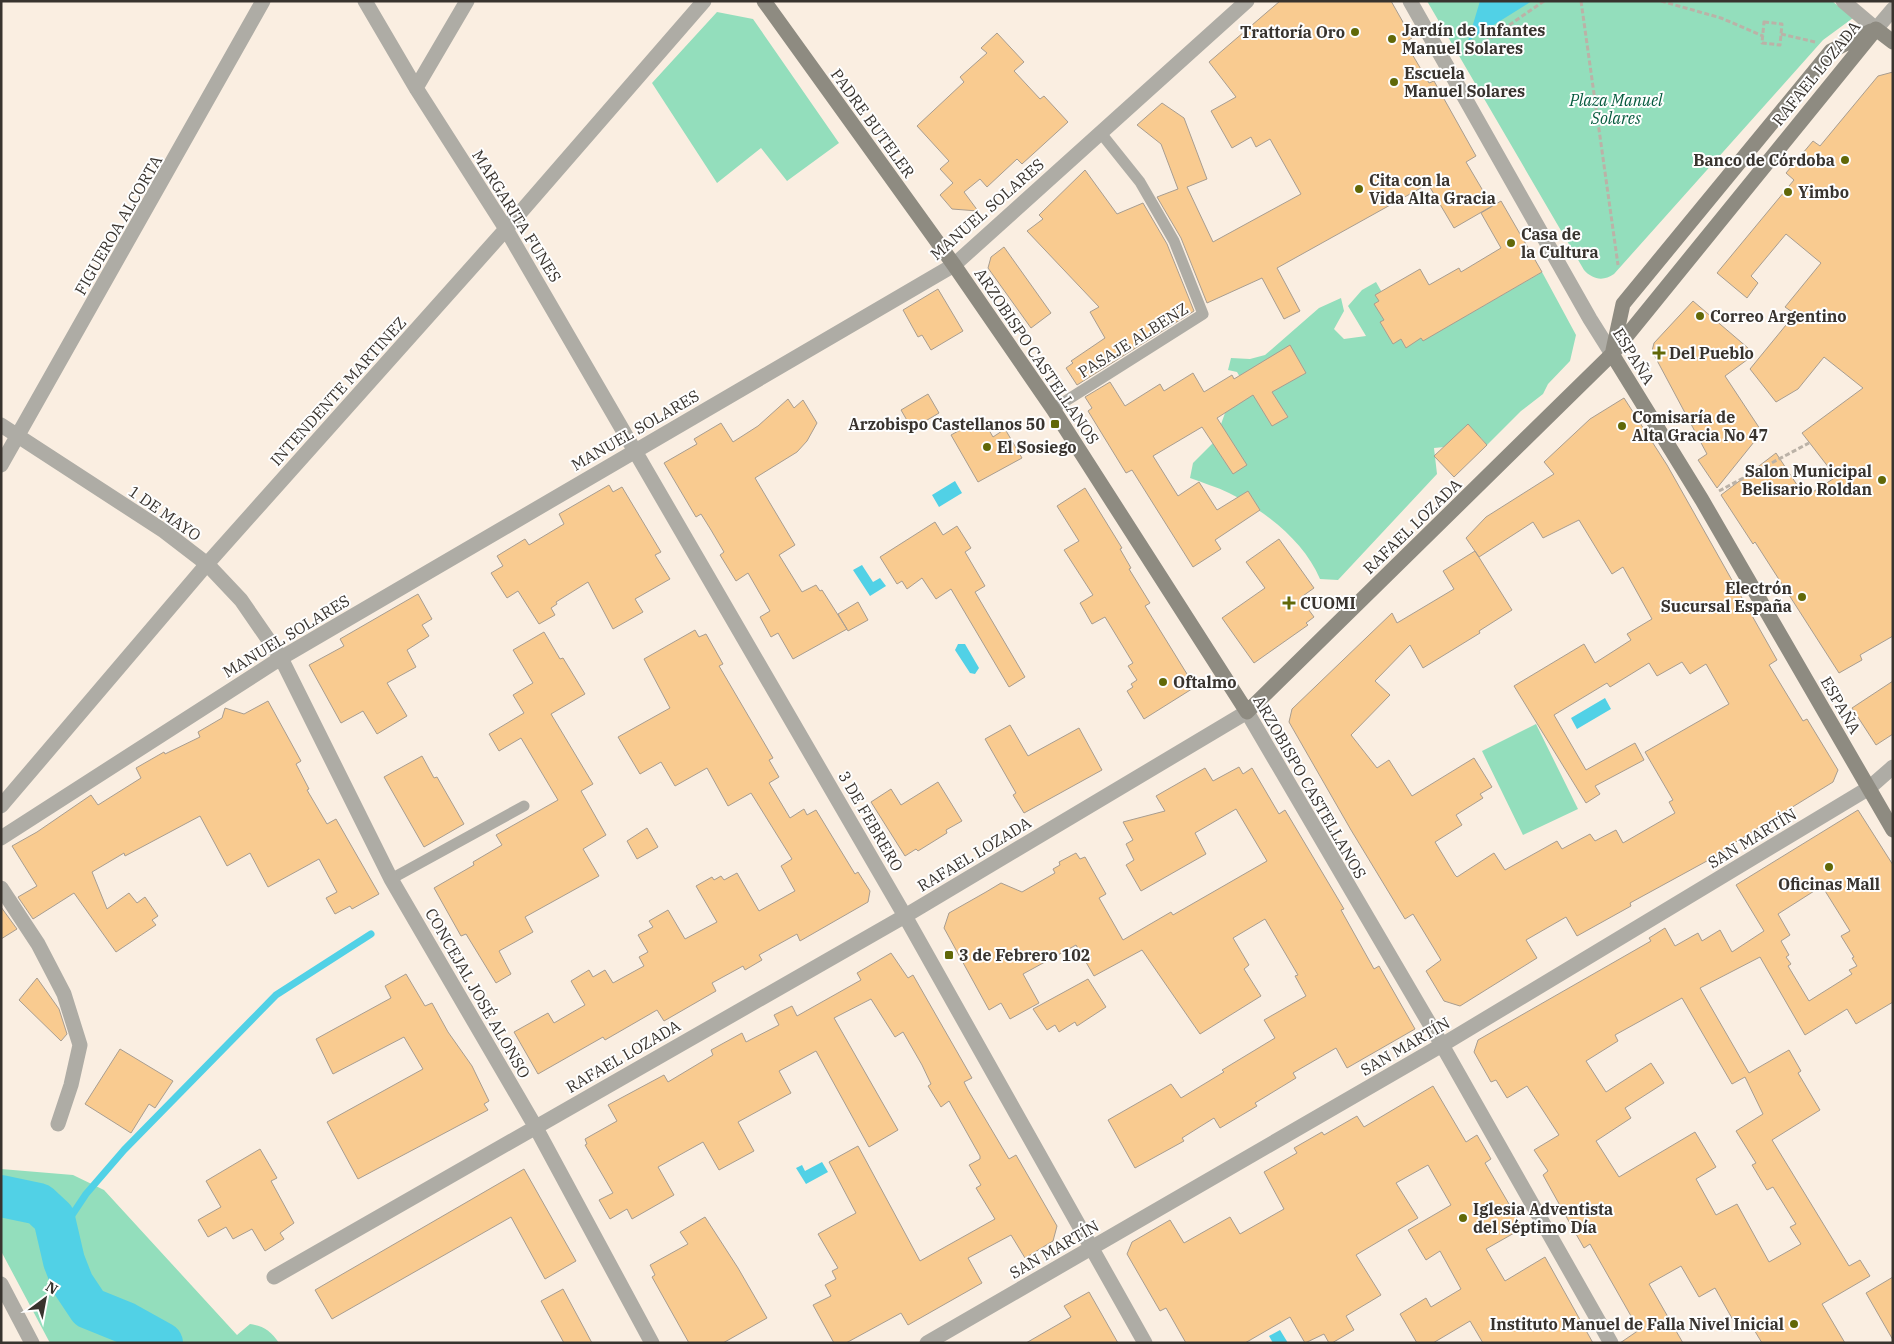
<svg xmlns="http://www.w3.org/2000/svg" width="1894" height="1344" viewBox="0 0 1894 1344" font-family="'IBM Plex Serif',serif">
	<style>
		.green { fill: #93debc }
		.water { fill: #51d1e6 }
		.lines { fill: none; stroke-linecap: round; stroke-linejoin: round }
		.stream { stroke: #51d1e6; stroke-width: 7 }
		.river { stroke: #51d1e6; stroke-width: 42 }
		.building { fill: #f9cb90; stroke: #a89d90; fill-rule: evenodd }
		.path { stroke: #bbb2a7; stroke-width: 3; stroke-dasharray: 5 2.5; stroke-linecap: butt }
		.lane { stroke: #aeaca5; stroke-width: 11 }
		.street { stroke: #aeaca5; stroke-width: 15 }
		.secondary { stroke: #8e8b81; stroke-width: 15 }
		.poi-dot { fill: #616808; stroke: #fefefe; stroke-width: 2 }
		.labels { text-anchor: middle; stroke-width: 4; stroke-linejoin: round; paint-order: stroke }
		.poi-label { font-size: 16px; font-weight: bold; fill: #38332e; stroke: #fefefe; text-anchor: start }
		.street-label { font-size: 16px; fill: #38332e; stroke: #fefefe }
		.park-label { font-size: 16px; font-style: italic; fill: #055a3e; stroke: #fefefe }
	</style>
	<rect width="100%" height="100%" fill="#faeee1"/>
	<!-- green -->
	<path class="green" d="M1427 1H1832L1853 18 1823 40 1614 274C1603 282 1592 279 1584 270Z
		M717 12 753 19 839 143 787 181 761 148 717 183 652 83Z
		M1542 272 1576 335 1570 361 1548 384 1543 394 1521 411 1487 445 1481 438 1465 445 1434 448 1437 474 1338 580 1320 579C1304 541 1265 511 1229 493 1217 487 1203 483 1190 478L1193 463 1215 441 1230 399 1244 384 1237 372 1228 370 1231 358 1250 359 1265 355 1319 308 1341 298 1344 311 1334 329 1344 339 1366 336 1348 306 1362 290 1376 282 1388 303 1466 316Z
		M1536 724 1578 809 1523 835 1482 751Z
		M1 1169 73 1175 104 1190 237 1335 250 1324C264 1326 271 1331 279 1343H50L1 1251Z"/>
	<!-- water -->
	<path class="water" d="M1480 1H1532L1468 41Z
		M955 481 962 493 939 507 932 495Z
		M862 565 873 582 880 578 886 586 870 596 853 570Z
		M958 644H965L979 668 975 674 970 673 955 650Z
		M1605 698 1611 709 1577 729 1571 718Z
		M822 1162 828 1172 806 1184 796 1168 802 1165 805 1171Z
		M1280 1330 1288 1343H1273L1269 1336Z"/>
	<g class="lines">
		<!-- stream -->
		<path class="stream" d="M58 1236 86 1194 124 1150 276 995 371 934"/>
		<!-- river -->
		<path class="river" d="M1 1196 39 1204 54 1218 64 1261 73 1284 89 1308 126 1323 162 1343"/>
	</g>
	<!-- building -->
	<path class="building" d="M1280 1H1391L1412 38 1405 42 1429 83 1434 81 1476 156 1466 162 1492 206 1454 228 1428 184 1277 268 1300 311 1284 319 1262 278 1207 303 1181 238 1157 197 1178 189 1161 144 1137 125 1162 103 1184 118 1207 179 1187 187 1213 242 1301 194 1270 139 1256 147 1251 137 1232 148 1211 111 1236 97 1209 62Z
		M997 33 1024 62 1014 71 1040 99 1044 96 1068 122 1022 164 1017 159 987 187 980 179 964 192 978 211 952 209 940 195 953 183 940 169 949 161 917 126 964 82 960 77 987 53 981 48Z
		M1893 72V636L1860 655 1862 660 1839 673 1755 542 1753 544 1721 495 1776 453 1805 497 1836 477 1802 433 1863 388 1824 357 1798 389 1776 402 1750 369 1795 314 1785 307 1821 263 1786 234 1751 276 1758 283 1747 298 1717 273 1794 180 1786 173 1813 141 1820 146 1878 76Z
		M1085 170 1117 214 1143 203 1167 244 1194 311 1077 385 1066 368 1073 363 1071 361 1105 338 1090 312 1099 307 1027 231 1043 219 1039 215Z
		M1501 201 1542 272 1423 341 1421 338 1406 348 1401 339 1393 344 1380 322 1384 320 1374 304 1379 301 1375 295 1420 269 1429 285 1459 268 1461 272 1501 248 1481 213Z
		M1004 247 1051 313 1031 328 988 268 991 257Z
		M938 289 963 331 931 350 922 335 918 337 903 310Z
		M1693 301 1755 354 1725 376 1762 432 1717 488 1698 460 1707 454 1652 351 1654 343Z
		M1290 345 1306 373 1272 392 1288 417 1272 426 1253 395 1217 418 1247 465 1233 474 1202 427 1153 456 1178 496 1199 482 1217 510 1248 491 1260 510 1215 540 1221 549 1193 567 1132 470 1126 473 1088 411 1092 408 1085 397 1110 382 1125 406 1160 384 1164 391 1193 373 1204 392 1232 375 1234 379Z
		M928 394 939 413 912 429 901 410Z
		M1624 398 1667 465 1777 660 1769 665 1803 721 1807 719 1838 770 1833 782 1726 848 1727 850 1630 903 1631 906 1577 936 1566 917 1526 940 1537 958 1460 1006 1444 1001 1426 971 1441 960 1413 914 1405 919 1351 830 1289 722 1292 709 1392 613 1397 623 1454 589 1443 571 1475 551 1512 610 1479 631 1480 633 1423 668 1410 645 1375 681 1390 695 1351 735 1377 768 1389 760 1412 796 1474 758 1492 787 1480 794 1483 798 1456 815 1462 825 1435 842 1455 875 1457 877 1494 853 1505 870 1557 841 1562 849 1590 834 1595 841 1616 830 1623 843 1675 813 1669 802 1673 800 1645 752 1729 704 1706 664 1690 674 1682 662 1657 676 1649 663 1610 687 1607 683 1554 715 1586 770 1635 743 1644 760 1595 786 1600 794 1586 803 1514 686 1584 644 1595 663 1631 640 1627 634 1652 619 1623 567 1612 574 1579 520 1543 538 1533 522 1479 557 1466 538 1486 517 1554 474 1544 462 1590 419Z
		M788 399 794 408 803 400 817 423 807 441 797 452 755 478 795 545 779 555 802 592 816 585 820 591 822 590 847 629 793 659 778 633 771 637 760 617 770 611 748 573 736 581 720 555 724 552 711 530 701 514 696 517 664 463 697 444 694 439 721 423 733 442 758 426Z
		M982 418 993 437 1005 429 1022 458 978 482 951 435Z
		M1468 424 1487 445 1454 477 1434 456Z
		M609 485 613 492 622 487 661 552 655 555 670 579 635 599 643 612 613 629 588 582 556 602 557 604 551 608 555 615 539 624 518 591 507 598 491 573 503 566 497 556 525 539 529 545 564 524 559 514Z
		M1085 488 1122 548 1120 549 1131 568 1129 569 1150 603 1145 606 1195 687 1144 719 1127 691 1133 687 1131 684 1137 680 1128 666 1133 663 1105 617 1092 624 1080 603 1093 595 1064 550 1079 541 1057 506Z
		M935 522 943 535 957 526 971 548 965 552 985 586 975 592 1025 677 1009 687 951 589 936 599 922 578 907 589 902 581 897 584 880 557Z
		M1279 539 1314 588 1300 598 1314 617 1306 623 1308 625 1254 663 1222 618 1265 588 1246 562Z
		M418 594 432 619 422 625 429 636 407 650 416 667 387 683 407 716 377 734 363 711 341 723 309 665 344 646 340 639Z
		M858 602 868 620 848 631 838 614Z
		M695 630 699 637 706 634 723 664 719 666 773 758 769 760 779 777 769 783 790 818 804 809 807 815 816 810 855 874 858 872 870 891 868 902 800 941 797 934 759 955 762 960 745 970 743 966 712 983 716 991 664 1021 657 1010 605 1040 603 1037 538 1074 514 1032 548 1013 554 1023 585 1005 571 981 589 970 593 977 605 970 613 983 644 966 639 957 648 952 638 935 653 927 649 921 668 910 685 939 717 922 696 886 712 877 714 880 721 876 724 880 737 873 759 911 795 891 781 866 792 859 751 793 728 806 707 768 675 786 661 762 640 774 618 737 670 708 644 659Z
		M544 632 560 659 563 658 585 694 551 714 593 784 581 791 606 835 583 849 599 876 525 917 533 932 499 951 511 974 496 983 466 934 461 936 434 888 474 865 473 862 502 845 496 835 558 800 521 738 499 751 489 734 524 713 513 695 533 683 513 650Z
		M1893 681V734L1876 745 1852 708Z
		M268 701 301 761 296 764 309 789 307 790 327 824 336 819 379 894 352 909 350 906 335 914 326 898 337 892 319 859 268 887 250 853 227 866 200 816 125 856 124 853 92 872 107 909 129 893 137 903 145 897 158 916 152 920 156 925 116 952 74 893 33 919 18 897 37 886 12 846 37 832 91 795 98 805 141 778 136 768 164 752 165 754 200 737 198 732 222 718 225 708 244 714Z
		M1010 725 1028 756 1079 728 1102 770 1024 813 1013 795 1016 793 985 739Z
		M422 756 434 778 437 777 464 824 424 847 384 777Z
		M1239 767 1243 774 1252 768 1279 814 1285 810 1344 909 1341 910 1374 969 1379 966 1415 1029 1347 1068 1336 1048 1293 1073 1296 1078 1255 1103 1257 1106 1220 1128 1214 1118 1182 1138 1184 1141 1135 1168 1108 1120 1171 1084 1181 1098 1224 1072 1222 1070 1275 1038 1264 1020 1306 996 1295 976 1298 975 1265 919 1233 938 1249 965 1244 969 1261 996 1200 1034 1142 950 1094 976 1076 945 1023 974 1039 1003 1010 1019 1001 1003 989 1010 944 928 949 913 986 892 1001 883 1022 892 1055 873 1053 869 1060 865 1059 862 1076 853 1080 859 1085 857 1106 894 1099 898 1123 940 1171 912 1173 915 1267 861 1236 809 1195 833 1206 854 1141 891 1126 865 1134 860 1126 844 1133 840 1123 822 1165 811 1156 796 1205 768 1213 781Z
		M938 782 962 821 946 830 947 833 918 851 916 849 905 856 871 802 891 789 901 805Z
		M1858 810 1893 865V1002L1856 1024 1847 1009 1805 1035 1760 957 1700 988 1749 1073 1789 1050 1801 1071 1798 1073 1820 1110 1772 1140 1849 1266 1860 1260 1870 1276 1822 1304 1845 1343H1762L1750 1323 1738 1329 1715 1288 1699 1297 1681 1266 1649 1284 1683 1343H1620L1639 1330 1590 1244 1584 1248 1572 1227 1543 1175 1548 1171 1534 1150 1559 1135 1527 1086 1507 1098 1496 1080 1491 1082 1474 1052 1478 1040 1651 941 1649 938 1665 928 1675 946 1698 933 1702 941 1720 930 1732 952 1764 931 1736 885ZM1822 886 1850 931 1841 936 1854 957 1852 958 1857 966 1849 970 1852 974 1809 1001 1788 966 1791 964 1786 957 1789 955 1781 941 1790 935 1778 914ZM1682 998 1732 1084 1745 1077 1763 1114 1736 1131 1756 1163 1752 1165 1767 1190 1773 1187 1796 1224 1790 1227 1801 1244 1769 1262 1737 1204 1716 1215 1696 1179 1716 1167 1695 1132 1619 1177 1596 1141 1631 1118 1625 1108 1664 1083 1651 1063 1606 1092 1586 1061 1618 1041 1615 1035Z
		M647 828 658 847 637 859 627 841Z
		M1 907 17 929 1 939Z
		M891 953 908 978 913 975 972 1078 964 1082 968 1090 1009 1159 1016 1155 1057 1226 1053 1241 1025 1258 1011 1235 968 1258 982 1283 908 1325 901 1313 846 1343H834L813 1305 831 1296 825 1285 836 1279 832 1271 838 1268 818 1234 856 1213 829 1162 858 1146 920 1261 995 1219 976 1188 981 1185 969 1165 980 1159V1156L949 1101 941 1107 928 1086 931 1084 922 1065 903 1032 895 1037 871 999 834 1018 898 1130 869 1147 816 1051 779 1071 791 1093 738 1122 754 1151 719 1170 703 1142 658 1167 674 1195 632 1219 627 1209 610 1219 599 1200 613 1193 585 1145 587 1144 585 1139 617 1121 608 1105 664 1075 668 1082 713 1055 711 1050 742 1033 746 1042 779 1025 774 1015 792 1006 797 1016 861 980 857 973Z
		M406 974 425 1006 432 1003 448 1032 472 1066 489 1101 484 1104 488 1110 358 1179 327 1122 423 1069 404 1037 333 1074 316 1039 391 998 385 986Z
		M37 978 59 1009 67 1034 61 1041 19 1000Z
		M1088 979 1106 1007 1077 1026 1075 1022 1059 1032 1055 1025 1047 1030 1033 1009Z
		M120 1049 173 1081 155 1108 149 1104 131 1133 85 1104Z
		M1433 1086 1466 1142 1477 1135 1491 1159 1485 1163 1523 1228 1486 1249 1505 1281 1545 1257 1593 1343H1483L1470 1321 1433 1343H1417L1400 1314 1426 1298 1431 1307 1461 1289 1440 1251 1426 1260 1408 1230 1451 1205 1428 1165 1396 1183 1418 1218 1356 1255 1381 1295 1346 1316 1354 1330 1332 1343H1329L1324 1334 1305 1343 1290 1317 1245 1343H1186L1166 1308 1160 1311 1127 1254 1132 1242 1170 1220 1184 1243 1230 1217 1240 1234 1284 1209 1264 1172 1297 1153 1294 1148 1322 1132 1324 1135 1357 1116 1364 1127Z
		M260 1149 277 1178 271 1181 294 1223 280 1233 284 1239 265 1251 252 1229 233 1239 226 1227 208 1237 198 1220 221 1207 206 1181Z
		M524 1169 576 1261 545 1279 511 1217 332 1319 315 1290Z
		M705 1217 738 1268 767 1318 723 1343H689L652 1277 655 1275 650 1265 688 1244 680 1232Z
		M1893 1277V1340L1866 1293Z
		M563 1289 570 1302 592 1343H564L541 1301Z
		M1089 1292 1118 1343H1026L1071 1317 1064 1306Z"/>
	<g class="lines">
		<!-- path -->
		<path class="path" d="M1581 1 1618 265
			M1661 1 1721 18 1763 36
			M1764 22 1782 24 1780 45 1762 43Z
			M1781 34 1815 42
			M1466 55 1544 1
			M1719 491 1809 443"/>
		<!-- lane -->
		<path class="lane" d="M1053 409 1203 314 1174 241 1140 182 1100 132
			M391 879 524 806"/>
		<!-- street -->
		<path class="street" d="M365 1 416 88 506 229 905 916 1145 1343
			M1410 1 1590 319 1612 354
			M1843 1 1876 29 1893 9
			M416 88 467 1
			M1 425 164 531 207 564 241 600 281 658 391 879 535 1126 652 1343
			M1 465 263 1
			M1 806 207 564 506 229 704 1
			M1 838 281 658 954 265 1247 1
			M1 888 38 944 64 994 80 1045 71 1085 58 1124
			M274 1277 905 916 1247 712 1442 1045 1611 1343
			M1 1284 32 1343
			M927 1343 1442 1045 1869 788 1893 767"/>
		<!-- secondary -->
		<path class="secondary" d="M764 1 954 265 1053 409 1247 712 1612 354 1876 29
			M1876 29 1893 42
			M1613 350 1623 304 1831 51 1871 31
			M1612 354 1702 500 1893 830"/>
	</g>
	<!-- markers -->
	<g class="poi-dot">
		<circle cx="1355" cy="32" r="5"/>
		<circle cx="1392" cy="39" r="5"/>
		<circle cx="1394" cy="82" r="5"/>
		<circle cx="1845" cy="160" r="5"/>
		<circle cx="1359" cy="189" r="5"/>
		<circle cx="1788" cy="192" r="5"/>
		<circle cx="1511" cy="243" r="5"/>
		<circle cx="1700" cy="316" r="5"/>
		<path d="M1656.5 345.5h5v5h5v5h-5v5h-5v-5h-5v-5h5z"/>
		<rect x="1050" y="419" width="10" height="10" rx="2.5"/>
		<circle cx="1622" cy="426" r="5"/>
		<circle cx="987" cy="447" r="5"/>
		<circle cx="1882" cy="480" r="5"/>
		<circle cx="1802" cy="597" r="5"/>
		<path d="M1286.5 595.5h5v5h5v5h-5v5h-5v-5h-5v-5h5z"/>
		<circle cx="1163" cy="682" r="5"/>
		<circle cx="1829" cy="867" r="5"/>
		<rect x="944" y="950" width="10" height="10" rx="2.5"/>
		<circle cx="1463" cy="1218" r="5"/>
		<circle cx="1794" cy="1324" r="5"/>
	</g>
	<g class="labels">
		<!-- poi labels -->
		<g class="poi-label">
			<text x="1402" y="36">Jardín de Infantes<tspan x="1402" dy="18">Manuel Solares</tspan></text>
			<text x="1345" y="38" text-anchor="end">Trattoría Oro</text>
			<text x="1404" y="79">Escuela<tspan x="1404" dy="18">Manuel Solares</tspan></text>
			<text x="1835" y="166" text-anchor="end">Banco de Córdoba</text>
			<text x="1369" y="186">Cita con la<tspan x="1369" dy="18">Vida Alta Gracia</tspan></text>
			<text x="1798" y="198">Yimbo</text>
			<text x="1521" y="240">Casa de<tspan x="1521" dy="18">la Cultura</tspan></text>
			<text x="1710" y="322">Correo Argentino</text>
			<text x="1669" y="359">Del Pueblo</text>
			<text x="1632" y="423">Comisaría de<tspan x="1632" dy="18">Alta Gracia No 47</tspan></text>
			<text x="1045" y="430" text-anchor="end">Arzobispo Castellanos 50</text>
			<text x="997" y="453">El Sosiego</text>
			<text x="1872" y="477" text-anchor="end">Salon Municipal<tspan x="1872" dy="18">Belisario Roldan</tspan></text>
			<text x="1792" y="594" text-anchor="end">Electrón<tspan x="1792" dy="18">Sucursal España</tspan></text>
			<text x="1300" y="609">CUOMI</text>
			<text x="1173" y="688">Oftalmo</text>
			<text x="1829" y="890" text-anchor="middle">Oficinas Mall</text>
			<text x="959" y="961">3 de Febrero 102</text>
			<text x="1473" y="1215">Iglesia Adventista<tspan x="1473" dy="18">del Séptimo Día</tspan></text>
			<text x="1784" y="1330" text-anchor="end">Instituto Manuel de Falla Nivel Inicial</text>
		</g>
		<!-- street labels -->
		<g class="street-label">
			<text transform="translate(1816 73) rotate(-51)" y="6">RAFAEL LOZADA</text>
			<text transform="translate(873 123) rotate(54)" y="6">PADRE BUTELER</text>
			<text transform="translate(987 209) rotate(-41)" y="6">MANUEL SOLARES</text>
			<text transform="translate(517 216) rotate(58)" y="6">MARGARITA FUNES</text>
			<text transform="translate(118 225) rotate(-60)" y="6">FIGUEROA ALCORTA</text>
			<text transform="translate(1133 340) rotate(-32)" y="6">PASAJE ALBENZ</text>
			<text transform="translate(1037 356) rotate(56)" y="6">ARZOBISPO CASTELLANOS</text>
			<text transform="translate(1634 356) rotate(58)" y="6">ESPAÑA</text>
			<text transform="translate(338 391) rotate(-48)" y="6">INTENDENTE MARTINEZ</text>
			<text transform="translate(635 430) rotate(-30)" y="6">MANUEL SOLARES</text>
			<text transform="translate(165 513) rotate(35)" y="6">1 DE MAYO</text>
			<text transform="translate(1412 526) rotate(-44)" y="6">RAFAEL LOZADA</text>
			<text transform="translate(286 636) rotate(-31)" y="6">MANUEL SOLARES</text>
			<text transform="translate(1841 705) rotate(60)" y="6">ESPAÑA</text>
			<text transform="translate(1310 787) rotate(60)" y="6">ARZOBISPO CASTELLANOS</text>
			<text transform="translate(871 821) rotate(60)" y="6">3 DE FEBRERO</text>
			<text transform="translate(1752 838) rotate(-31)" y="6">SAN MARTÍN</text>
			<text transform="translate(974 854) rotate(-31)" y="6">RAFAEL LOZADA</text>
			<text transform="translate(478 993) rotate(60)" y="6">CONCEJAL JOSÉ ALONSO</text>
			<text transform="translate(1405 1046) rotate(-30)" y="6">SAN MARTÍN</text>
			<text transform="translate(623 1056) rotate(-30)" y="6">RAFAEL LOZADA</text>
			<text transform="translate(1054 1249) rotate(-30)" y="6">SAN MARTÍN</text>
		</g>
		<!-- park labels -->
		<g class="park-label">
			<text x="1616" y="106">Plaza Manuel<tspan x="1616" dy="18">Solares</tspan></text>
		</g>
	</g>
	<!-- border -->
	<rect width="1894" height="1344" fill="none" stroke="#38332e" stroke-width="5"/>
	<!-- north arrow -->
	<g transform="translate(45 1299) rotate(32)" stroke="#fefefe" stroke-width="4" paint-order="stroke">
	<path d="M0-4L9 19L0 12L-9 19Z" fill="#38332e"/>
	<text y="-8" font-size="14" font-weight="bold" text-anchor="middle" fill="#38332e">N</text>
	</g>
</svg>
